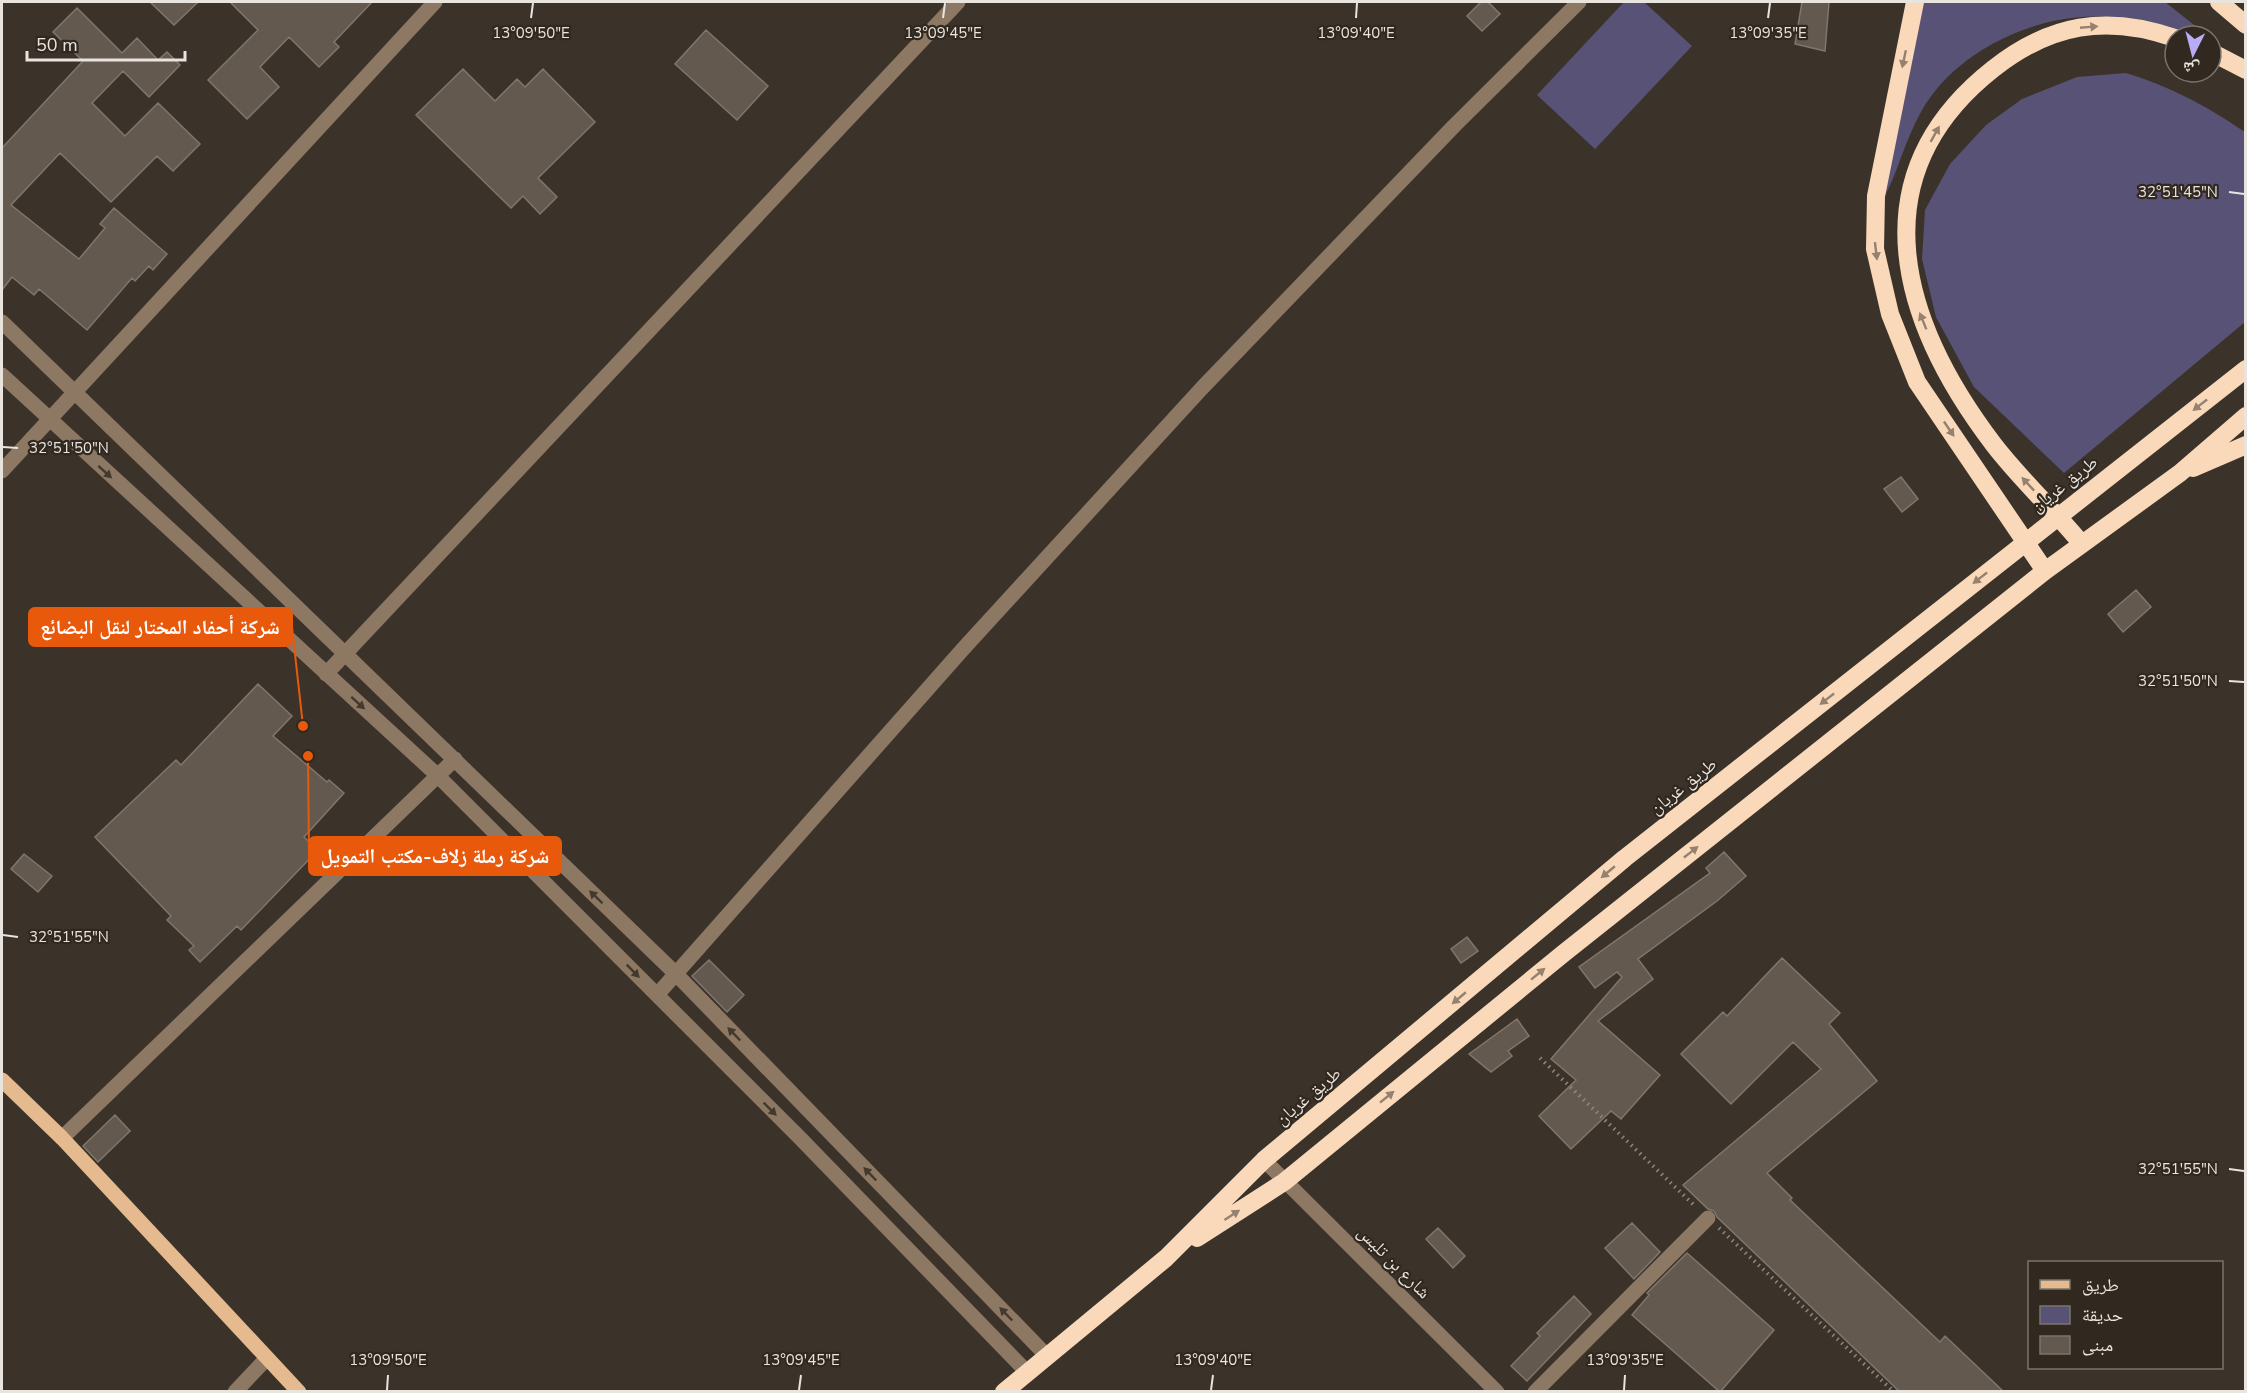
<svg xmlns="http://www.w3.org/2000/svg" width="2247" height="1393" viewBox="0 0 2247 1393" font-family="'Nunito Sans','Noto Naskh Arabic',sans-serif">
	<style>
		.green { fill: #585277 }
		.building { fill: #63594f; stroke: #80766c; stroke-width: 1.5 }
		.lines { fill: none; stroke-linecap: round; stroke-linejoin: round }
		.path { stroke: #8f8881; stroke-width: 4; stroke-dasharray: 1.5 4.5; stroke-linecap: butt }
		.minor { stroke: #8d7863; stroke-width: 15 }
		.major { stroke: #e6ba8f; stroke-width: 15 }
		.highway { stroke: #f9d9ba; stroke-width: 18 }
		.oneway { fill: #95816d }
		.oneway2 { fill: #43392d }
		.ticks { fill: none; stroke: #eae4df; stroke-width: 2 }
		.labels { text-anchor: middle; stroke-width: 4.5; stroke-linejoin: round; paint-order: stroke }
		.street-label { font-size: 18px; fill: #eae4df; stroke: #312920 }
		.ticks-label { font-size: 15px; text-anchor: middle; fill: #eae4df; stroke: #312920; stroke-width: 4.5; stroke-linejoin: round; paint-order: stroke }
		.leader { fill: none; stroke: #e8590c; stroke-width: 2 }
		.callout-dot { fill: #e8590c; stroke: #312920; stroke-width: 2 }
		.callout { fill: #e8590c; stroke: #e8590c; stroke-width: 2 }
		.callout-label { font-size: 20px; text-anchor: middle; font-weight: bold; fill: #fff }
	</style>
	<rect width="100%" height="100%" fill="#3b332a"/>
	<!-- green -->
	<path class="green" d="M1624 2H1644L1692 46 1595 149 1537 95Z
		M1920 2H2165L2208 36C2176 36 2141 19 2106 17 2038 12 1954 51 1921 112 1905 140 1898 172 1883 200Z
		M2126 73C2172 87 2206 106 2245 132V322L2064 473 1974 387 1936 317 1922 259 1925 210 1950 164 1986 125 2022 99 2077 77Z"/>
	<!-- building -->
	<path class="building" d="M150 2H198L174 25Z
		M230 2H372L334 42 339 47 319 67 289 37 260 67 279 87 247 119 208 80 258 30Z
		M1481 2H1488L1500 14 1482 31 1467 16Z
		M1802 2H1829L1825 51 1795 44Z
		M77 8 122 53 137 38 158 60 167 52 180 65 149 97 123 71 92 103 125 136 158 103 200 144 173 171 157 156 111 202 60 153 11 205 79 259 105 228 100 224 114 208 167 254 153 270 149 266 135 281 132 278 87 330 39 289 34 295 12 277 2 290V148L83 61 53 32Z
		M706 30 768 86 737 120 675 64Z
		M463 69 495 101 517 79 525 87 543 69 595 122 538 178 557 197 540 214 523 196 511 208 416 115Z
		M1901 477 1918 499 1902 512 1884 489Z
		M2136 590 2151 607 2123 632 2108 614Z
		M258 684 292 716 273 736 327 782 329 780 344 793 304 837 318 850 241 930 237 926 200 962 189 950 194 946 167 920 171 916 95 837 176 760 181 765Z
		M1724 852 1746 876 1717 901 1638 959 1653 979 1598 1021 1660 1075 1621 1119 1611 1111 1571 1149 1539 1116 1576 1080 1551 1059 1622 977 1617 972 1595 988 1579 967 1710 873 1706 868Z
		M24 854 52 876 38 892 11 869Z
		M1467 937 1478 951 1461 963 1451 949Z
		M1782 958 1840 1013 1829 1024 1877 1081 1767 1173 1792 1198 1790 1200 1940 1342 1945 1336 2004 1392H1900L1717 1217 1714 1211 1708 1209 1683 1185 1821 1069 1793 1042 1731 1104 1681 1054 1723 1012 1727 1016Z
		M709 960 744 995 727 1012 692 976Z
		M1517 1019 1529 1036 1508 1051 1512 1056 1491 1072 1469 1054Z
		M115 1115 130 1131 98 1162 83 1146Z
		M1632 1223 1660 1252 1634 1279 1605 1248Z
		M1438 1228 1465 1256 1453 1268 1426 1239Z
		M1687 1253 1774 1330 1720 1392 1632 1315 1649 1295 1647 1293Z
		M1574 1296 1591 1314 1527 1381 1511 1366 1540 1336 1537 1333Z"/>
	<g class="lines">
		<!-- path -->
		<path class="path" d="M1540 1058 1696 1207
			M1719 1228 1894 1392"/>
		<!-- minor -->
		<path class="minor" d="M2 322 674 972 1047 1356
			M2 375 437 775 800 1138 1027 1372
			M2 471 435 2
			M326 674 958 2
			M657 995 963 649 1202 388 1454 126 1579 2
			M62 1138 455 759
			M1264 1160 1497 1392
			M235 1392 267 1358
			M1535 1392 1708 1218"/>
		<!-- major -->
		<path class="major" d="M2 1080 62 1138 299 1392"/>
		<!-- highway -->
		<path class="highway" d="M1915 2 1876 196 1875 249 1890 314 1917 382 2045 571
			M2219 2 2246 25
			M2211 52 2246 70
			M2193 468 2246 445
			M2081 543C2053 509 2021 480 1994 445 1902 324 1855 178 1993 69 2050 24 2106 14 2175 38
			M1197 1238 1284 1182 1564 953 2045 571 2180 473 2246 416
			M1004 1392 1166 1258 1264 1160 1625 858 2246 369"/>
	</g>
	<!-- one-way arrows -->
	<defs><path id="oneway-solid" d="M-6-.8H1V-3.2L6.5 0L1 3.2V.8H-6Z" transform="scale(1.5)"/></defs>
	<g class="oneway">
		<use href="#oneway-solid" transform="translate(2089 27) rotate(-5)"/>
		<use href="#oneway-solid" transform="translate(1904 59) rotate(102)"/>
		<use href="#oneway-solid" transform="translate(1935 134) rotate(-61)"/>
		<use href="#oneway-solid" transform="translate(1876 251) rotate(83)"/>
		<use href="#oneway-solid" transform="translate(1923 321) rotate(-112)"/>
		<use href="#oneway-solid" transform="translate(2200 405) rotate(142)"/>
		<use href="#oneway-solid" transform="translate(1949 429) rotate(56)"/>
		<use href="#oneway-solid" transform="translate(2028 484) rotate(-133)"/>
		<use href="#oneway-solid" transform="translate(1980 578) rotate(142)"/>
		<use href="#oneway-solid" transform="translate(1827 699) rotate(142)"/>
		<use href="#oneway-solid" transform="translate(1691 852) rotate(-38)"/>
		<use href="#oneway-solid" transform="translate(1608 872) rotate(140)"/>
		<use href="#oneway-solid" transform="translate(1538 974) rotate(-39)"/>
		<use href="#oneway-solid" transform="translate(1459 998) rotate(140)"/>
		<use href="#oneway-solid" transform="translate(1387 1097) rotate(-39)"/>
		<use href="#oneway-solid" transform="translate(1232 1215) rotate(-33)"/>
	</g>
	<g class="oneway2">
		<use href="#oneway-solid" transform="translate(105 472) rotate(42)"/>
		<use href="#oneway-solid" transform="translate(358 703) rotate(42)"/>
		<use href="#oneway-solid" transform="translate(596 897) rotate(-136)"/>
		<use href="#oneway-solid" transform="translate(633 971) rotate(45)"/>
		<use href="#oneway-solid" transform="translate(734 1034) rotate(-134)"/>
		<use href="#oneway-solid" transform="translate(770 1109) rotate(45)"/>
		<use href="#oneway-solid" transform="translate(870 1174) rotate(-134)"/>
		<use href="#oneway-solid" transform="translate(1006 1314) rotate(-134)"/>
	</g>
	<!-- ticks -->
	<path class="ticks" d="M531 18 533 3M943 18 945 3M1356 18 1357 3M1768 18 1770 3M2229 192 2244 194M3 447 18 448M2229 681 2244 682M3 935 18 937M2229 1169 2244 1171M387 1390 388 1375M799 1390 801 1375M1211 1390 1213 1375M1624 1390 1625 1375"/>
	<g class="labels">
		<!-- street labels -->
		<g class="street-label">
			<text transform="translate(2064 484) rotate(-38)" y="6">طريق غريان</text>
			<text transform="translate(1683 786) rotate(-38)" y="6">طريق غريان</text>
			<text transform="translate(1308 1096) rotate(-40)" y="6">طريق غريان</text>
			<text transform="translate(1394 1262) rotate(45)" y="6">شارع بن تليس</text>
		</g>
	</g>
	<g class="ticks-label">
		<text x="531" y="38">13°09'50"E</text>
		<text x="943" y="38">13°09'45"E</text>
		<text x="1356" y="38">13°09'40"E</text>
		<text x="1768" y="38">13°09'35"E</text>
		<text x="2178" y="197">32°51'45"N</text>
		<text x="69" y="453">32°51'50"N</text>
		<text x="2178" y="686">32°51'50"N</text>
		<text x="69" y="942">32°51'55"N</text>
		<text x="2178" y="1174">32°51'55"N</text>
		<text x="388" y="1365">13°09'50"E</text>
		<text x="801" y="1365">13°09'45"E</text>
		<text x="1213" y="1365">13°09'40"E</text>
		<text x="1625" y="1365">13°09'35"E</text>
	</g>
	<!-- callouts -->
	<path class="leader" d="M303 726L292 627M308 756L309 856"/>
	<g class="callout-dot">
		<circle cx="303" cy="726" r="6"/>
		<circle cx="308" cy="756" r="6"/>
	</g>
	<g class="callout">
		<rect x="29" y="608" width="263" height="38" rx="6"/>
		<rect x="309" y="837" width="252" height="38" rx="6"/>
	</g>
	<g class="callout-label">
		<text x="160" y="634">شركة أحفاد المختار لنقل البضائع</text>
		<text x="435" y="863">شركة رملة زلاف-مكتب التمويل</text>
	</g>
	<!-- border -->
	<rect width="2247" height="1393" fill="none" stroke="#eae4df" stroke-width="6"/>
	<!-- legend -->
	<rect x="2028" y="1261" width="195" height="108" fill="#312920" stroke="#7b746c" stroke-width="1.5"/>
	<rect x="2040" y="1280" width="30" height="9" fill="#e6ba8f" stroke="#7b746c" stroke-width="1.5"/>
	<text x="2082" y="1291" font-size="18" fill="#eae4df">طريق</text>
	<rect x="2040" y="1306" width="30" height="18" fill="#585277" stroke="#7b746c" stroke-width="1.5"/>
	<text x="2082" y="1321" font-size="18" fill="#eae4df">حديقة</text>
	<rect x="2040" y="1336" width="30" height="18" fill="#63594f" stroke="#7b746c" stroke-width="1.5"/>
	<text x="2082" y="1351" font-size="18" fill="#eae4df">مبنى</text>
	<!-- north arrow -->
	<g transform="translate(2193 54) rotate(186)"><circle r="28" fill="#312920" stroke="#7b746c" stroke-width="1.5"/>
	<path d="M0-4.5L10 22L0 15L-10 22Z" fill="#b9abf7"/>
	<text y="-9" font-size="16" font-weight="bold" text-anchor="middle" fill="#eae4df">ش</text>
	</g>
	<!-- scale -->
	<path d="M27 51v9h158v-9" fill="none" stroke="#eae4df" stroke-width="3"/>
	<text x="36" y="51" font-size="18" fill="#eae4df" stroke="#312920" stroke-width="4.5" paint-order="stroke">50 m</text>
</svg>
